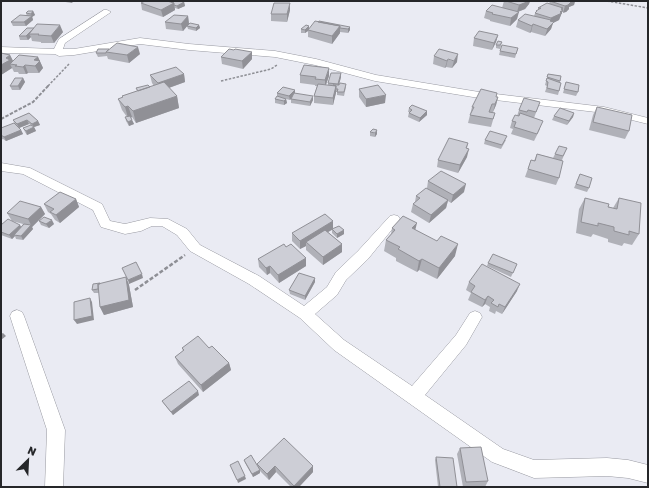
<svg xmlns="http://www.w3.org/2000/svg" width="649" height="488" viewBox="0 0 649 488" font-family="Rubik,sans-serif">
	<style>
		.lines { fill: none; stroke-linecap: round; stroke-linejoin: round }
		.minor-casing { stroke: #999aa2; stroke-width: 1 }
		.path-far2 { stroke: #8e8f95; stroke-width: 1.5; stroke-dasharray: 2.5 1.5; stroke-linecap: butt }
		.path-far1 { stroke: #8e8f95; stroke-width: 2; stroke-dasharray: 3.5 1.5; stroke-linecap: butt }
		.path { stroke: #8e8f95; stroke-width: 2.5; stroke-dasharray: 4 2; stroke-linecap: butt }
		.minor { fill: #fff; fill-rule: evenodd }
		.wall { fill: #b0b1b8 }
		.shaded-wall { fill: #909096 }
		.building { fill: #cdced6; stroke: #909096 }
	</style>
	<rect width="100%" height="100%" fill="#eaebf3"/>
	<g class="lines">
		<!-- minor casing -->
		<g class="minor-casing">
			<path id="minor" d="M104 10H107L111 12 65 43 63 49H74L140 38 189 44 275 51 316 59 376 75 479 92 604 107 648 118V124L604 113 479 98 375 81 315 65 275 57 189 50 140 44 74 55 59 56 55 54 1 53V47L54 49 59 39Z
				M1 163 30 168 102 204 110 221 125 224 150 218 168 219 187 229 200 245 259 276 304 306 327 287 336 272 358 251 390 216 394 215 398 216 400 219 398 222 368 259 346 280 337 295 315 314 344 340 412 386 456 335 470 313 475 311 480 313 482 317 466 345 425 395 503 449 534 460 607 458 628 460 648 465V483L628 478 607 476 534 478 492 462 334 350 300 318 249 284 190 251 177 235 162 226H152L141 231 125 234 101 227 93 210 23 174 1 171Z
				M17 310 22 312 24 316 65 430 63 487H45L47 430 10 316 12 312Z"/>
		</g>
		<!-- path-far2 -->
		<path class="path-far2" d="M607 1 648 8
			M221 81 271 69 277 65
			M48 86 69 64"/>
		<!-- path-far1 -->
		<path class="path-far1" d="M1 119 33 102 49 85"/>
		<!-- path -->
		<path class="path" d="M135 290 185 255"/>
		<!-- minor -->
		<use href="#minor" class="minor"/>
	</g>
	<!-- wall -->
	<path class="wall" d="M60 1H75L71 3Z
		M504 1H530L529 4 525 9 518 12 517 19 510 26 490 21V20L484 18 486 11 502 8Z
		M550 1H575L574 5 569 7V9L566 12H562L559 20 553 23 551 29 545 36 531 32 530 33 516 27 518 20 534 16 536 11 538 10V8L549 4Z
		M184 2 185 6 178 9 175 8V10L163 17 142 10 141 3Z
		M290 10 287 22 271 21V14Z
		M33 11 35 15 32 17 33 20 26 26H13L11 22 27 16 26 13Z
		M188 16 189 24 199 25 200 28 196 31 188 29 187 26 183 31 166 29 165 22Z
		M350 27V30L348 33 340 32V33L332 44 308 37V31L305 33H301V29L309 28Z
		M27 28 63 32 54 43H41V42L32 41 31 37 28 40H20L19 36Z
		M498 35 496 42 492 50 473 46 474 38Z
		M502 42 501 46 500 49 496 48V45Z
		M518 48 515 58 499 55 500 51Z
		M98 49 140 54 129 63 108 59 107 56 98 57 96 53Z
		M234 50 252 52V59L243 69 222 64 221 57Z
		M1 53 10 55 13 61 38 57 43 68 39 73H28L26 74H19L18 72H14L12 68 1 75Z
		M434 56 457 62 452 68 446 67 445 68 433 64Z
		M341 73V77L339 85 346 87 344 96 337 95V92H336L333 105 314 103V96L317 86H315V85L300 83V75L329 76 326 85H328V83Z
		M184 74 185 82 169 88 177 96 179 108 136 123 132 117 131 118 134 124 129 126 126 121 125 117H127L122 110 118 99 123 98 122 96 137 91 136 88 150 87 154 86 152 83 150 75Z
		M548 74 561 76 560 82 559 91 558 95 545 92 547 86 545 85Z
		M23 78 25 82 20 90H12L10 86Z
		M566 82 578 92 576 96 563 93Z
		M359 89 385 103 366 107 359 97Z
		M295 90V94L313 100 310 106 291 103V99L290 100 286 99 287 103 284 105 275 103V99L277 97V93Z
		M496 97H498L496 105 493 112H490L495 113 491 127 468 123 472 107Z
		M540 102 534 118 540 129 534 141 511 134 513 129 510 128 512 121 517 116 519 110Z
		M597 107 629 131 625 139 589 130 593 115Z
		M409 108 427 115 419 122 408 117 409 112H408Z
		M29 113 38 121 40 125 34 127 36 131 27 135 25 132 23 128 31 125 29 124 19 128 15 124 13 120Z
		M574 113 573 117 567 125 552 120 554 116Z
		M1 128 21 130 23 134 6 141 3 139 1 140Z
		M370 132 377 134 375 137 370 136Z
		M485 140H506L501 149 484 144Z
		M468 143 467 148V157L458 173 437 167 438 160Z
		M567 148 562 160 559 178 556 185 525 177 531 160 534 161 537 154 553 158 555 154Z
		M580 174 589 188 587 192 574 188Z
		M428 181 464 192 451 203 448 201 446 208 429 223 411 212 413 204 415 202 416 196 427 188Z
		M585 198 613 208 619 198 639 234 632 245 624 243 622 246 608 242V239L593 234 591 237 576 233 579 209Z
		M76 199 79 207 60 223 55 220 51 214 48 212 44 204Z
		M41 207 45 214 32 227 33 229 23 240 16 239 15 236 12 239 1 235V221L3 224 20 225 21 227 23 224 12 221 7 213Z
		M39 221 54 224 49 228 41 225Z
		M333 221V229L344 230V234L337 238 332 233V230L328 232 342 244V252L323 265 306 250V246L300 249 292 241V233Z
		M392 228 415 230 455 256 437 279 419 270 417 272 396 261V258L384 251 386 240 391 234Z
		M286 247 306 258V266L279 283 270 273 267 275 259 267 258 259Z
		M488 263 517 264 511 277 487 266Z
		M126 277 129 285 133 307 104 315 100 307 99 293H94L92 290 100 284Z
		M315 278V282L305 300 290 294 289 290Z
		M469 282 517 291 502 314 496 311 495 314 489 311 490 307 485 304 482 307 468 300 471 293 466 290Z
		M182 348H209L229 363 231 370 203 392 178 364 175 357 183 351Z
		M199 395 173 415 164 404 162 401Z
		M460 448 488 481 485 487H463L457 454Z
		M436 457 457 487H438L435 460Z
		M244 460 258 467 257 464 313 472 299 487H291L276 472 269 480 260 471V473L253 477 245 463Z"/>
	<!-- shaded-wall -->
	<path class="shaded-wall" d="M70 1H75L71 3Z
		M528 1H530L529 4 525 9 517 12 519 5Z
		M571 1H575L574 5 569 7V9L566 12 563 13 565 6Z
		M184 2 185 6 178 9 177 6Z
		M174 3 175 10 163 17 161 10Z
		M290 3V10L287 22V14Z
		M563 8 562 11 563 10 559 20 553 23 551 29 545 36 551 18Z
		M33 11 35 15 32 17 31 14Z
		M519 12 517 19 510 26 511 18Z
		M32 16 33 20 26 26 24 22Z
		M188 16 189 24 183 31 181 24Z
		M533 24 531 32 530 33 532 26Z
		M60 25 63 32 54 43 51 36Z
		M199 25 200 28 196 31V28Z
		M309 26V29L308 30V31L305 33V30Z
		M340 26V33L332 44V36Z
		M350 27V30L348 33V29Z
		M35 28 29 34 31 37 28 40 26 36Z
		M498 35 496 42 492 50 494 43Z
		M138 47 140 54 129 63 127 55Z
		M252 52V59L243 69 242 61Z
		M458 54 457 62 452 68 454 61Z
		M10 55 14 63 10 64 12 68 1 75V65L6 58Z
		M38 57 43 68 39 73 35 66 34 60Z
		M448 59 446 67 445 68 447 61Z
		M25 65 28 73 26 74 23 67Z
		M329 68V76L325 87V80Z
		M341 73V77L338 88V84Z
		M184 74 185 82 160 91 158 83Z
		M23 78 25 82 20 90 18 86Z
		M336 86V93L333 105V98Z
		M295 90V94L290 100 289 96Z
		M386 95 385 103 366 107V99Z
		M177 96 179 108 136 123 133 111Z
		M313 96V100L310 106V102Z
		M498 97 496 105 493 112 495 104Z
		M286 99 287 103 284 105V101Z
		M128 106 132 117 128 118 125 107Z
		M427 111V115L419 122 420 118Z
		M574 113 573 117 567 125 569 121Z
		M27 120 29 124 19 128 17 124Z
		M132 120 134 124 129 126 128 122Z
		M38 121 40 125 34 127 36 131 27 135 26 131 34 127 32 124Z
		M21 130 23 134 6 141 4 137Z
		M377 130V134L375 137V133Z
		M469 149 467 157 458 173 460 165Z
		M466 184 464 192 451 203 453 195Z
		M76 199 79 207 60 223 56 215Z
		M448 200 446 208 429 223 431 215Z
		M41 207 45 214 32 227 28 219Z
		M52 220 54 224 49 228 46 224Z
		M333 221V229L308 244 306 242V246L300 249V241Z
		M417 223 414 235 412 228Z
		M20 225 22 229 14 235 15 236 12 239 9 235Z
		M31 225 33 229 23 240 21 236Z
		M344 230V234L337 238V234Z
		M342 244V252L323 265V257Z
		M458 244 455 256 437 279 439 268Z
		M306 258V266L279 283 278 275Z
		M422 259 419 270 417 272 419 261Z
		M270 266V273L267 275 266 268Z
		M142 274 143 278 129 284 128 280Z
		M126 277 129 285 133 307 104 315 100 307Z
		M315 278V282L305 300V296Z
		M520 284 517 291 502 314 505 307Z
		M488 296 485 304 482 307 485 300Z
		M90 298 92 302 94 320 77 324 74 320Z
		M3 333 6 336 1 340V334Z
		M229 363 231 370 203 392 201 385Z
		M198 391 199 395 173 415 171 412Z
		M275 466 276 472 269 480 267 474Z
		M313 466V472L299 487H294V486Z
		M260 470V473L253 477 252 474Z
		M245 476 246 479 238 483 237 480Z"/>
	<!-- building -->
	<path class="building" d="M145 1H167L174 3 161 10 141 3Z
		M173 1H180L184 2 177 6 174 5V3L171 2Z
		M506 1H528L527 2 519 5Z
		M550 1H571L570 2H571L568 5 565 6Z
		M274 3H290L287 14H271Z
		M547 3 563 8 561 9 563 10 560 12 562 13 551 18 535 13 537 11H536L541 8H538Z
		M492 5 519 12 511 18 492 14 493 13 486 11Z
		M28 11H33L31 14 26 13Z
		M525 14 551 20 550 21 554 22 547 29 533 24 532 26 518 20Z
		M20 15 32 16 24 22H11Z
		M174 15 188 16 181 24 165 22Z
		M315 21 340 26 332 36 308 30Z
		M319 21 350 27 348 29 340 28V26L318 22Z
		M190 23 199 25 196 28 187 26Z
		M37 24 60 25 51 36 38 35 39 34H29Z
		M306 25 309 26 305 30 301 29Z
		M27 28H34L26 36H19Z
		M479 31 498 35 494 43 474 38Z
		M498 41 502 42 500 45H496Z
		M117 43 138 47 127 55 106 52Z
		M502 45 518 48 516 54 500 51Z
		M98 49H109L106 52V53H96Z
		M229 49 234 50 235 49 252 52 242 61 221 57Z
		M439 49 458 54 454 61 448 59 447 61 434 56Z
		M1 53 10 55 6 58 10 60 1 65Z
		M19 55 38 57 34 60 40 61 35 66 25 65 23 67 15 66 17 65 10 64Z
		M304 65 329 68 325 80 315 79 316 77 300 75Z
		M176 67 184 74 158 83 150 75Z
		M331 73H341L338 84 328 83Z
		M548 74 561 76 560 81 547 77Z
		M15 78H23L18 86H10Z
		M547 78 561 83 559 91 547 88 548 82 546 81Z
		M164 82 177 96 133 111 128 106 125 107 118 99 123 97 122 96Z
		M566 82 579 85 578 92 564 89Z
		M340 83 346 84 344 92H337L338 89H336V86L333 85H339Z
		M318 84 336 86 333 98 314 96Z
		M148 85 150 87 138 91 136 88Z
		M378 85 386 95 366 99 359 89Z
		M283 87 295 90 289 96 277 93Z
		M481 89 497 93 496 97H498L495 104H492L489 112 495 113 493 119 470 115 474 107H472Z
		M294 93 313 96 310 102 291 99Z
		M277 96 286 99 284 101 275 99Z
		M524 98 540 102 536 112 528 110 527 112 519 110Z
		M412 105 427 111 420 118 409 113 412 110 409 108Z
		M597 107 632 115 629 131 593 122Z
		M560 108 574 113 569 121 554 116Z
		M29 113 38 121 32 124 27 120 17 124 13 120Z
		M520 113 543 121 537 134 514 127 516 122 512 121 515 115 519 116Z
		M130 116 132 120 128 122 125 117Z
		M14 123 21 130 4 137 1 135V128Z
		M31 125 34 127 26 131 23 128Z
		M373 129 377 130 375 133 370 132Z
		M490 131 507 136 502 145 485 140Z
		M449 138 468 143 466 148 469 149 460 165 438 160Z
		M559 146 567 148 563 156 555 154Z
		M537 154 563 161 559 178 528 169 531 160 535 161Z
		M441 171 466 184 453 195 428 181Z
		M580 174 592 178 589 188 576 184Z
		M426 188 448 200 431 215 413 204 420 198 416 196Z
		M60 192 76 199 56 215 50 212 54 209 44 204Z
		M585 198 609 204 608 207 617 209 619 198 641 203 639 234 629 231V235L614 231V227L598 223V226L581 222Z
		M20 201 41 207 28 219 7 213Z
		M325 214 333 221 300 241 292 233Z
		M403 216 417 223 412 228 437 241 441 236 458 244 439 268 422 259 419 261 398 249 400 247 386 240 395 230 392 228Z
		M44 217 52 220 46 224 39 221Z
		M8 219 20 225 9 235 1 232V225Z
		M24 224 31 225 21 236 14 235Z
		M339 226 344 230 337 234 332 229Z
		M325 230 342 244 323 257 306 242Z
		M284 244 286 247 291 244 306 258 278 275 270 266 266 268 258 259Z
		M493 254 517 264 513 273 488 263Z
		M136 262 142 274 128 280 122 268Z
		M482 264 520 284 505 307 499 304 498 307 491 303 494 300 488 296 485 300 471 292 475 286 469 282Z
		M299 273 315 278 305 296 289 290Z
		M126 277 129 300 100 307 98 284Z
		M100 283V284H98V289L92 290 93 284Z
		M90 298 92 316 74 320V302Z
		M198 336 209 348 212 346 229 363 201 385 175 357 184 350 182 348Z
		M189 381 198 391 171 412 162 401Z
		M284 438 313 466 294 486 275 466 267 474 257 464Z
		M481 447 488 481 466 482 460 448Z
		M251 455 260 470 252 474 244 460Z
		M436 457 453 458 457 487H440Z
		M238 461 245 476 237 480 230 465Z"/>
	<!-- border -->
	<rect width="649" height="488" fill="none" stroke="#252629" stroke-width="4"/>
	<!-- north arrow -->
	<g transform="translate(28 460) rotate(24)" stroke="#eaebf3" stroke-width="3" paint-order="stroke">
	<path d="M0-3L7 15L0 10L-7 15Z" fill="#252629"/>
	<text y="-6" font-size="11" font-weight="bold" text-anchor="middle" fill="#252629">N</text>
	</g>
</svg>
